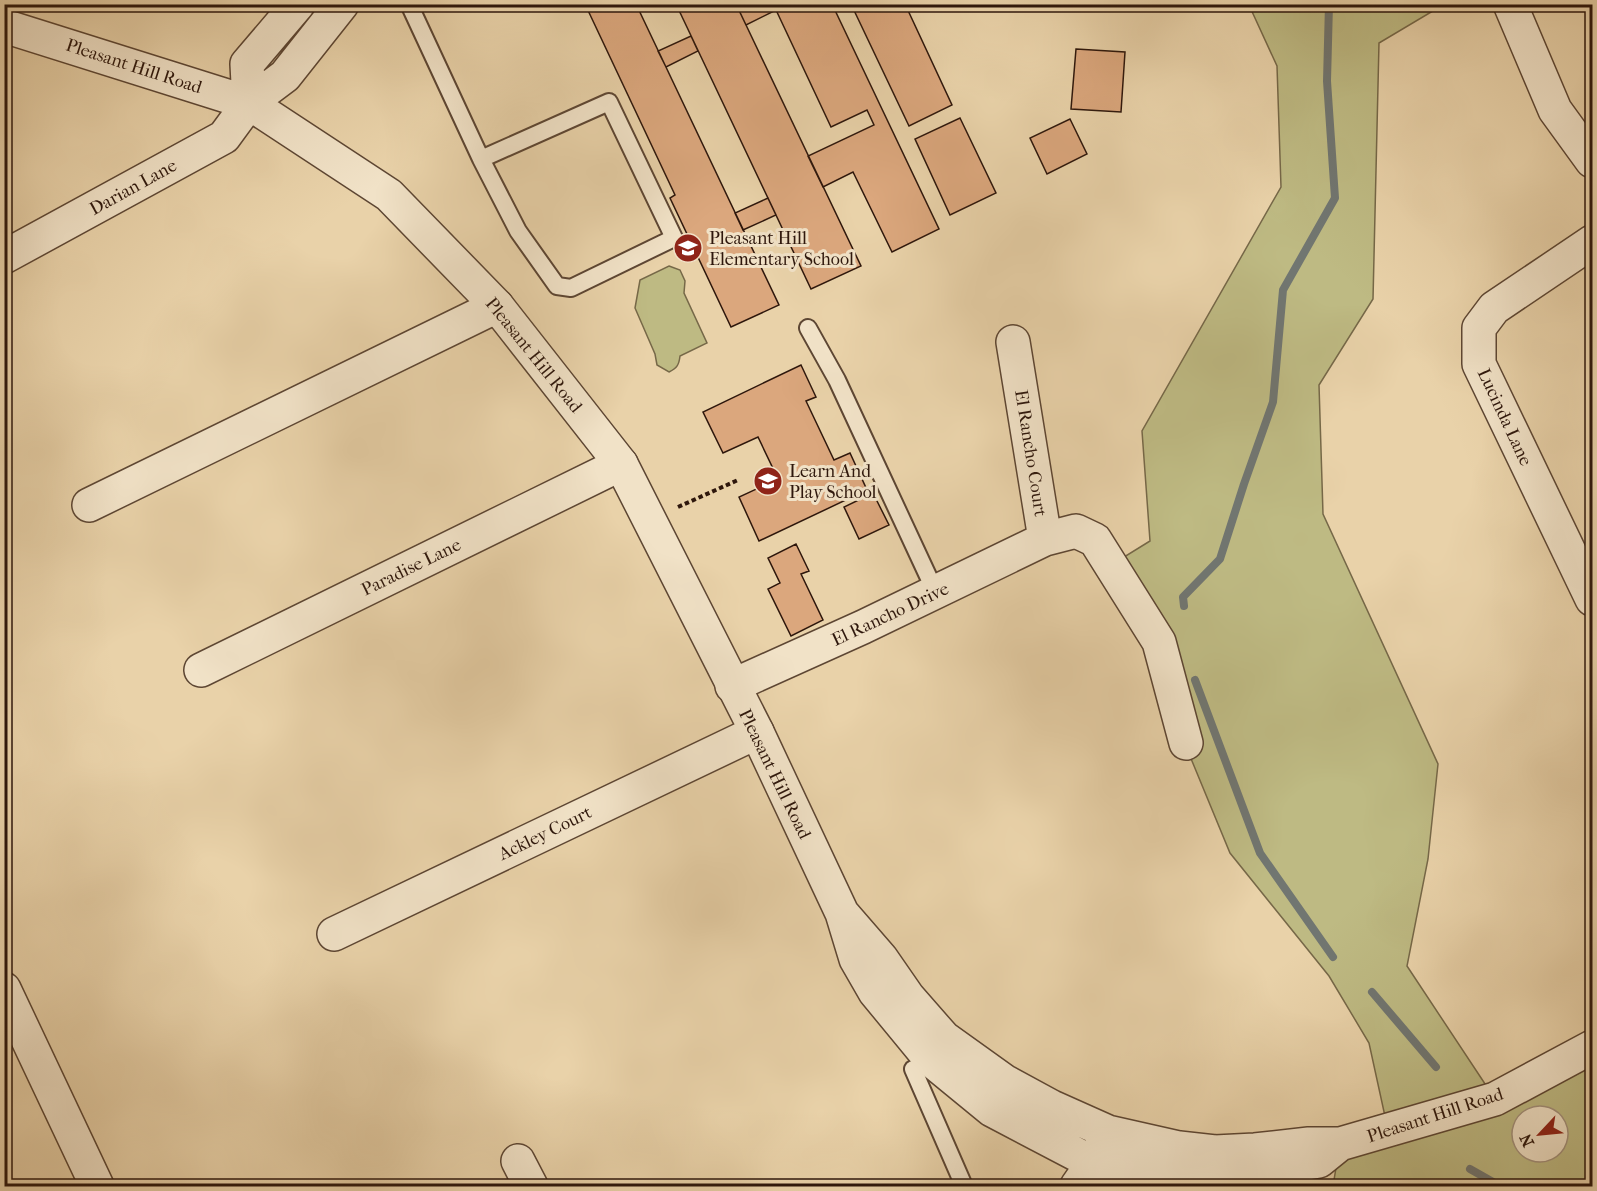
<svg xmlns="http://www.w3.org/2000/svg" width="1597" height="1191" viewBox="0 0 1597 1191" font-family="'IM FELL French Canon',serif">
	<style>
		.green { fill: #beba83; stroke: #766848; stroke-width: 1.5; fill-rule: evenodd }
		.lines { fill: none; stroke-linecap: round; stroke-linejoin: round }
		.stream { stroke: #717671; stroke-width: 8 }
		.building { fill: #dba77d; stroke: #2e170c; stroke-width: 1.5 }
		.service-casing { stroke: #5d4633; stroke-width: 20 }
		.minor-casing { stroke: #5d4633; stroke-width: 36 }
		.tertiary-casing { stroke: #5d4633; stroke-width: 36 }
		.path { stroke: #2e170c; stroke-width: 4; stroke-dasharray: 4.5 3; stroke-linecap: butt }
		.service { stroke: #f1e2c7; stroke-width: 16 }
		.minor { stroke: #f1e2c7; stroke-width: 33 }
		.tertiary { stroke: #f1e2c7; stroke-width: 33 }
		.labels { text-anchor: middle; stroke-width: 6; stroke-linejoin: round; paint-order: stroke }
		.street-label { font-size: 18px; fill: #2e170c; stroke: #f1e2c7 }
		.poi-label { font-size: 18px; fill: #2e170c; stroke: #f1e2c7; text-anchor: start }
	</style>
	<rect width="100%" height="100%" fill="#e9d2a9"/>
	<filter id="stains"><feTurbulence type="fractalNoise" baseFrequency=".00333" numOctaves="4"/><feColorMatrix values="0 0 0 0 .2 0 0 0 0 .09 0 0 0 0 .02 0 0 0 .5 -.17"/></filter>
	<radialGradient id="worn" r=".72"><stop offset=".6" stop-color="#630" stop-opacity="0"/><stop offset="1" stop-color="#630" stop-opacity=".3"/></radialGradient>
	<!-- green -->
	<path class="green" d="M1249 5H1443L1379 43 1373 299 1319 385 1323 514 1438 764 1428 859 1407 966 1495 1099 1592 1047V1186H1333L1340 1144 1388 1130 1369 1043 1329 976 1230 853 1111 565 1150 541 1142 431 1281 187 1277 66ZM1522 1116H1558V1152H1522Z
		M669 266 680 270 685 281 684 293 707 343 680 356C679 365 677 368 669 372L657 365 655 354 635 308 640 280Z"/>
	<g class="lines">
		<!-- stream -->
		<path class="stream" d="M1184 606 1183 597 1220 559 1244 484 1273 402 1283 290 1335 198 1327 81 1329 4
			M1195 680 1260 853 1333 957
			M1372 992 1436 1067
			M1470 1169 1500 1186"/>
	</g>
	<!-- building -->
	<path class="building" d="M520 4H537L523 11Z
		M585 4H636L779 305 731 327 670 198 675 195Z
		M676 4H736L861 266 811 289Z
		M736 4H832L939 229 892 252 853 172 823 187 808 156 874 125 867 110 831 127 776 10 746 25Z
		M851 4H905L952 105 909 126Z
		M691 36 698 51 666 67 658 51Z
		M1076 49 1125 52 1121 112 1071 109Z
		M960 118 996 193 950 215 915 139Z
		M1070 119 1087 154 1047 174 1030 138Z
		M768 198 776 215 743 230 735 213Z
		M801 365 816 397 806 401 834 460 850 453 867 490 759 541 739 497 778 479 758 437 723 453 703 412Z
		M873 493 889 525 859 539 844 507Z
		M796 544 809 571 801 574 823 620 791 636 768 589 780 583 768 558Z"/>
	<g class="lines">
		<!-- service casing -->
		<g class="service-casing">
			<path id="service" d="M409 4 481 159 518 231 557 286 571 288 674 238 609 102 481 159
				M808 328 837 380 935 591
				M913 1069 964 1186"/>
		</g>
		<!-- minor casing -->
		<g class="minor-casing">
			<path id="minor" d="M1510 4 1555 110 1592 161
				M1592 242 1494 308 1479 328V364L1592 599
				M4 257 224 137 249 103
				M1013 342 1045 539 1076 531 1095 540 1159 642 1186 743
				M89 505 497 306
				M201 670 621 464
				M732 686 863 627 1045 539
				M334 934 757 732
				M4 989 97 1186
				M518 1161 531 1186
				M1077 1186 1093 1163 1105 1139"/>
		</g>
		<!-- tertiary casing -->
		<g class="tertiary-casing">
			<path id="tertiary" d="M4 26 249 103 389 195 497 306 621 464 757 732 842 913
				M249 103 285 76 342 4
				M249 103 247 64 298 4
				M1340 1144 1319 1161 1239 1175 1177 1178 1093 1163 992 1110 931 1060 875 992 856 959 842 913 881 958 908 997 944 1038 1004 1081 1052 1107 1108 1132 1179 1148 1215 1152 1255 1150 1309 1144H1340L1495 1099 1592 1047"/>
		</g>
		<!-- path -->
		<path class="path" d="M678 507 738 480"/>
		<!-- service -->
		<use href="#service" class="service"/>
		<!-- minor -->
		<use href="#minor" class="minor"/>
		<!-- tertiary -->
		<use href="#tertiary" class="tertiary"/>
	</g>
	<!-- icons -->
	<defs>
		<g id="school-disc" transform="scale(1.5)"><circle r="9.5" fill="#8f2418" stroke="#f1e2c7"/><path d="M0-5L7-2L0 1L-7-2ZM-4 1L0 2.5L4 1V4Q0 6-4 4Z" fill="#fff"/></g>
	</defs>
	<g fill-rule="evenodd">
		<use href="#school-disc" x="688" y="248"/>
		<use href="#school-disc" x="768" y="481"/>
	</g>
	<g class="labels">
		<!-- street labels -->
		<g class="street-label">
			<text transform="translate(134 66) rotate(18)" y="6">Pleasant Hill Road</text>
			<text transform="translate(133 187) rotate(-29)" y="6">Darian Lane</text>
			<text transform="translate(534 355) rotate(51)" y="6">Pleasant Hill Road</text>
			<text transform="translate(1505 417) rotate(65)" y="6">Lucinda Lane</text>
			<text transform="translate(1031 453) rotate(81)" y="6">El Rancho Court</text>
			<text transform="translate(411 567) rotate(-26)" y="6">Paradise Lane</text>
			<text transform="translate(890 614) rotate(-25)" y="6">El Rancho Drive</text>
			<text transform="translate(775 774) rotate(64)" y="6">Pleasant Hill Road</text>
			<text transform="translate(545 833) rotate(-26)" y="6">Ackley Court</text>
			<text transform="translate(1435 1115) rotate(-18)" y="6">Pleasant Hill Road</text>
		</g>
		<!-- poi labels -->
		<g class="poi-label">
			<text x="709" y="244">Pleasant Hill<tspan x="709" dy="21">Elementary School</tspan></text>
			<text x="789" y="477">Learn And<tspan x="789" dy="21">Play School</tspan></text>
		</g>
	</g>
	<!-- margin -->
	<rect width="1597" height="1191" fill="none" stroke="#e9d2a9" stroke-width="24"/>
	<rect x="6" y="6" width="1585" height="1179" fill="none" stroke="#2e170c" stroke-width="3"/>
	<rect x="12" y="12" width="1573" height="1167" fill="none" stroke="#2e170c" stroke-width="1.5"/>
	<!-- north arrow -->
	<g transform="translate(1540 1134) rotate(244)"><circle r="28" fill="#f1e2c7" stroke="#a3917c" stroke-width="1.5"/>
	<path d="M0-4.5L10 22L0 15L-10 22Z" fill="#8f2418"/>
	<text y="-9" font-size="16" font-weight="bold" text-anchor="middle" fill="#2e170c">N</text>
	</g>
	<rect width="100%" height="100%" filter="url(#stains)"/>
	<rect width="100%" height="100%" fill="url(#worn)"/>
</svg>
